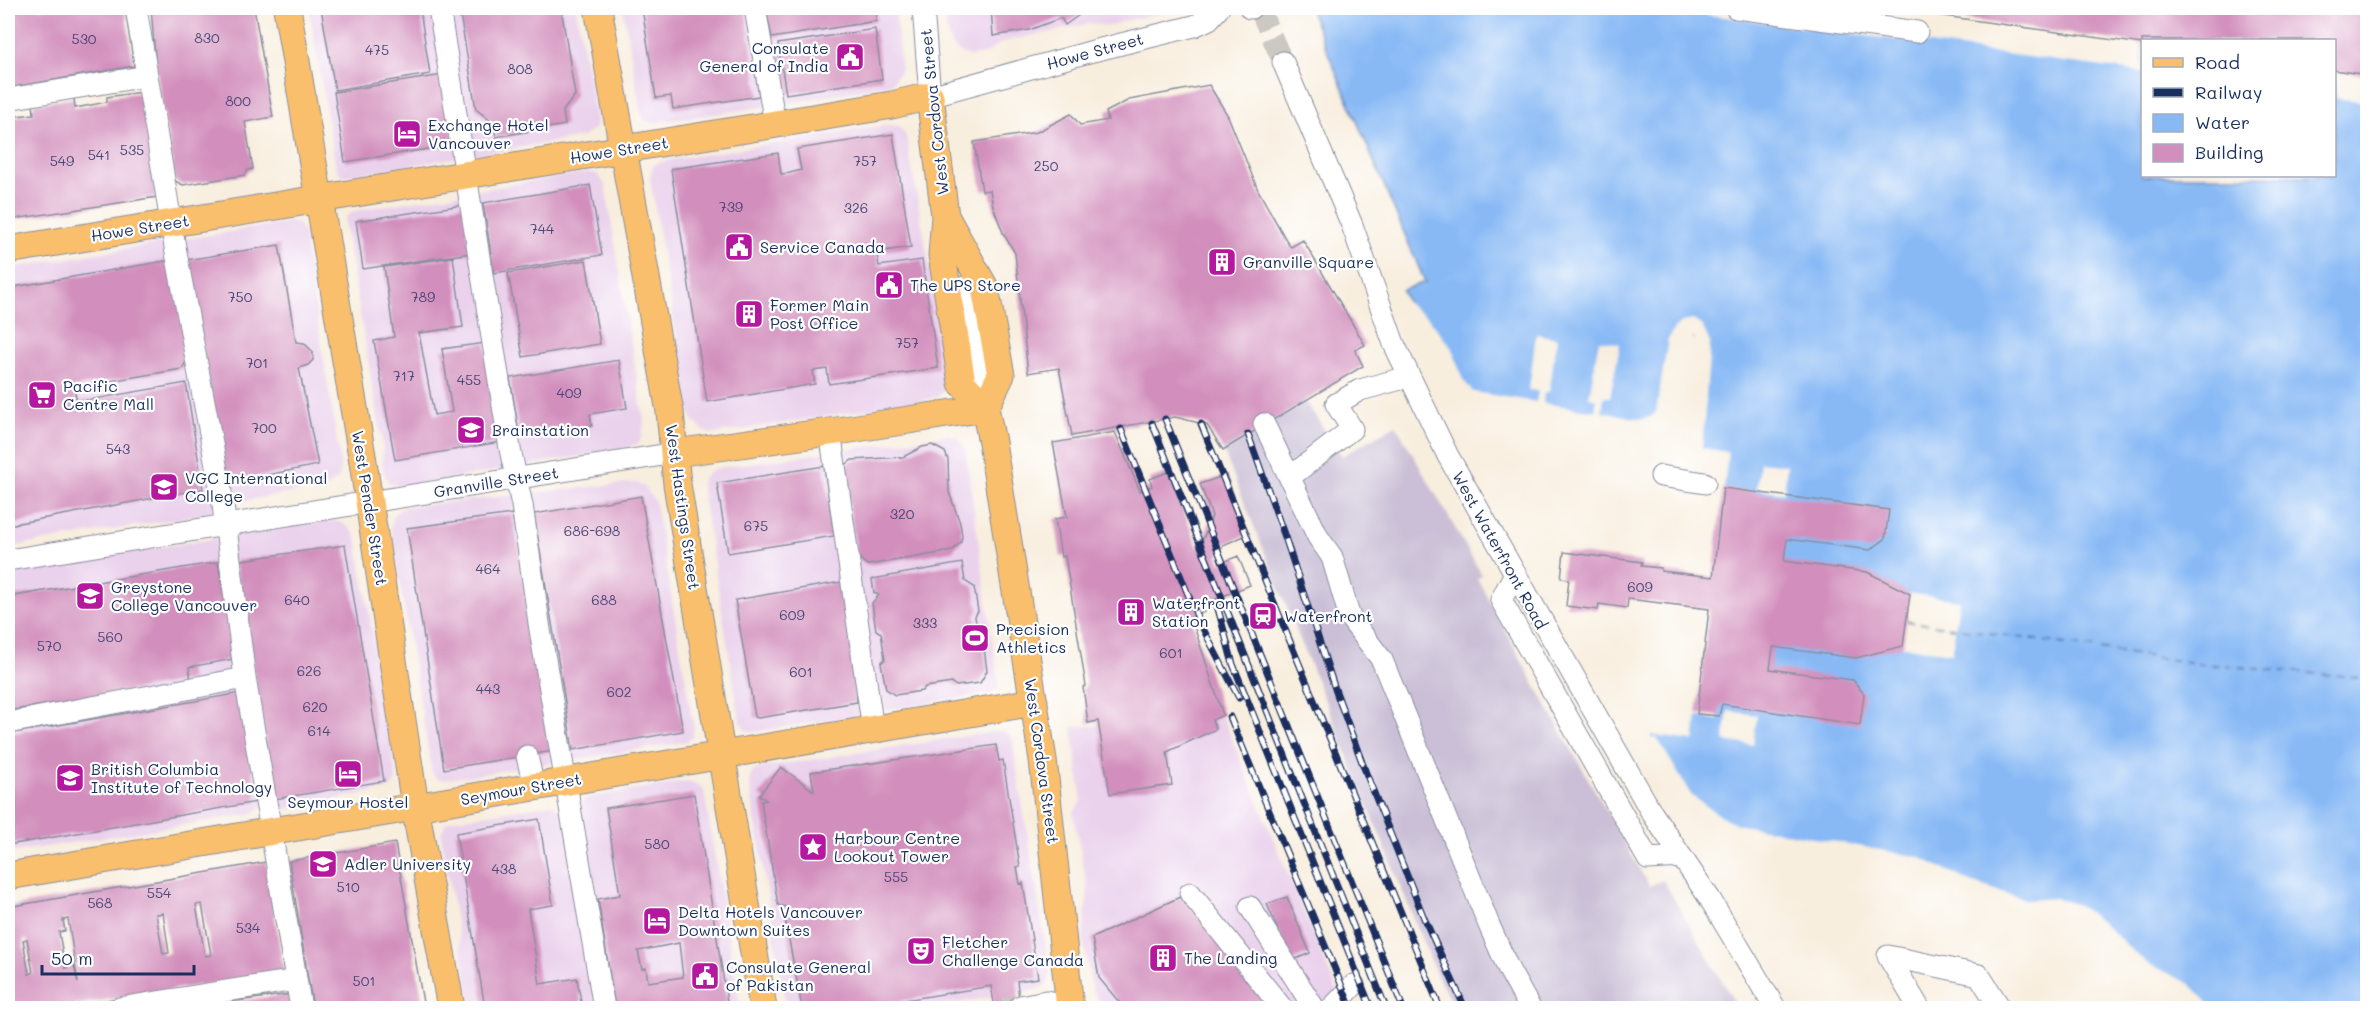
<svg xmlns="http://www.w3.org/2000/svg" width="2375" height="1016" viewBox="0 0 2375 1016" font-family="Mali,sans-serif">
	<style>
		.built { fill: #ead1ec }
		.industrial { fill: #cabfd6 }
		.water { fill: #88b9f5; stroke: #5274aa; stroke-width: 1.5; fill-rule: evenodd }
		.pier { fill: #f8eede }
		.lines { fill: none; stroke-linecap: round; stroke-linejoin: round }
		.ferry { stroke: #3c588b; stroke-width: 1.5; stroke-dasharray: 8 6; stroke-linecap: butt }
		.building { fill: #d28ebc; fill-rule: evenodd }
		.minor-tunnel { stroke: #ccc8c4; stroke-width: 21; stroke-dasharray: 21 10; stroke-linecap: butt }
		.minor-casing { stroke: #8a8e9e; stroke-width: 23 }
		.major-casing { stroke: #8a8e9e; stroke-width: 29 }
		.minor { stroke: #fff; stroke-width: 21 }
		.major { stroke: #f9bf6c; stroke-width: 27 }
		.rail-casing { stroke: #1b2f5e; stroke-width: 7 }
		.rail { stroke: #fff; stroke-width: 4.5; stroke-dasharray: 14; stroke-linecap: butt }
		.labels { text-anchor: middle; stroke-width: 4.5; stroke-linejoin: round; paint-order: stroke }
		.number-label { font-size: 14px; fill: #494776 }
		.poi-label { font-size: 16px; fill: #1b2f5e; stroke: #fff; text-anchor: start }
		.street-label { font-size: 16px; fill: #1b2f5e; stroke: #fff }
	</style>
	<rect width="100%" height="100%" fill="#fff"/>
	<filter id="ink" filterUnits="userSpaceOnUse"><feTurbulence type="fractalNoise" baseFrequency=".0167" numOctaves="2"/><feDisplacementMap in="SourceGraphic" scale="12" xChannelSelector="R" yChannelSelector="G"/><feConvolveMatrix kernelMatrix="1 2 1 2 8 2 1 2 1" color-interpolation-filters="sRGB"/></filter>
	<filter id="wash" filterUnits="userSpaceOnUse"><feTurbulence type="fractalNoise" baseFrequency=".008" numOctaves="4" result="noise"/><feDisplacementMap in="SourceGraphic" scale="24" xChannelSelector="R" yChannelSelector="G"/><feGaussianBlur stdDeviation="1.35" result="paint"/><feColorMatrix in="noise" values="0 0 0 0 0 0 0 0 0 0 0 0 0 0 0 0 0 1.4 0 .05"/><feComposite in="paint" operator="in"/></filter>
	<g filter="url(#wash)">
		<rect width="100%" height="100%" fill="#f8eede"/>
		<!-- built -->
		<path class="built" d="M309 8H576L596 122 595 128 583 137 344 176 338 171 335 163Z
			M623 8H895L901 69 892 83 884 85 790 103 652 123 644 120 641 112Z
			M944 8H1172L1165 12 1120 22 1110 26 1088 24 1007 41 997 45 986 54 970 56 960 53 952 45 947 32Z
			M889 125 899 126 906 136 950 380 948 386 937 397 922 401 719 433 711 434 704 431 694 422 689 410 650 179 652 169 655 164 664 161Z
			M589 172 597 174 605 184 644 421 642 435 639 443 627 448 402 487 390 483 385 476 382 462 383 447 345 226V217L354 211Z
			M290 222 298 224 303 232 341 466 338 479 327 487 235 502 201 515 8 547V268Z
			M949 435 957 437 965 447 999 687 991 693 886 710 879 700 859 715 752 732 746 731 740 721 701 484 703 477 711 470 723 467Z
			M629 483H636L645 487 655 502 694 729 692 737 686 742 444 780 436 778 432 772 391 529 393 515 404 507Z
			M325 521H335L344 524 353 532 357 540 396 777 395 783 390 789 283 809 274 799 251 814 8 853V571Z
			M1223 718 1344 1008H1103L1092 989 1083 939 1088 888 1073 813 1082 801 1072 727Z
			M999 731 1007 732 1012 739 1050 974 1047 985 1035 990 925 1008H786L750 787 751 775 755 770 764 767Z
			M687 781 699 785 704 791 740 1008H471L441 834 445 824 451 820 552 804 561 810 580 807 586 798Z"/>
		<!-- industrial -->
		<path class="industrial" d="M1305 401 1342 456 1396 425 1482 575 1477 578 1531 678 1649 886 1663 880 1738 1008H1455L1437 976 1223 450Z"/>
		<!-- water -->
		<path class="water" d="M1309 8H2367V1008H2203L2128 954 2064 914 1927 877 1849 862 1694 812 1651 745 1696 440 1701 347 1691 334 1679 343 1662 428 1473 411 1417 328 1402 290 1425 282ZM2142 40H2334V176H2142Z"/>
		<!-- pier -->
		<path class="pier" d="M1657 8H2367V102L2335 98 2334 40H2142V72Z
			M1403 300 1428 318 1452 348 1463 380 1473 392 1536 402 1538 391 1529 390 1536 334 1557 338 1549 392H1544L1543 403 1595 411 1597 399 1589 397 1599 340 1620 344 1610 397H1604L1602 412 1642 419 1651 417 1656 412 1668 340 1673 330 1682 322 1693 320 1702 326 1710 343 1702 448 1728 452 1724 488 1889 510 1885 539 1777 525 1771 575 1959 600 1952 653 1765 628 1758 679 1864 694 1860 725 1722 704 1718 720 1697 716 1694 741 1650 735 1693 440 1698 348 1694 338 1691 337 1682 345 1670 419 1664 430 1656 437 1472 414 1450 385 1443 388 1439 387Z
			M1760 462 1787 465 1784 493 1757 489Z
			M1728 711 1757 715 1753 745 1724 741Z
			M1650 738H1657L1691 795 1719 815 1736 824 1919 857 1973 883 2028 900 2056 898 2078 905 2105 925 2145 962 2190 984 2213 1008H2198L2192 1001 2156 986 2126 957 2062 917 1986 902 1926 879 1848 865 1793 848 1723 833 1692 815 1668 788 1649 746Z"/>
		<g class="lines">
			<!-- ferry -->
			<path class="ferry" d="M1906 621 2202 664 2368 678"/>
		</g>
		<g id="blocks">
			<!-- building -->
			<path class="building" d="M8 8H125L134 66 8 88Z
				M151 8H254L273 117 245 122 253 169 248 170 245 175 183 185 175 181 156 68Z
				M321 8H427L420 10 430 74 335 90Z
				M459 8H561L575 95 563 111 565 125 496 137 493 123 476 109Z
				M642 8H745L759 96 673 109 671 96 656 98Z
				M766 8H877L876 21 772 38Z
				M991 8H1089L1065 25 1061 18 1029 30 993 36Z
				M1887 8H2367V75L2334 70V40H2142V44Z
				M875 29 882 79 786 94 778 44Z
				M443 75 454 145 345 162 334 92Z
				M1209 85 1228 116 1258 190 1289 245 1291 247 1303 240 1365 345 1355 350 1363 366 1223 450 1207 425 1175 417 1072 436 1059 368 1028 373 1015 253 1003 233 993 206 990 190 982 191 974 142 1037 132 1071 114 1080 125 1108 120 1106 112 1129 100Z
				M141 92 157 197 8 220V117L34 114 33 104 74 98 75 108 107 102V97Z
				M893 134 911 247 877 252 879 266 922 260 938 368 829 384 827 369 813 371 815 384 707 402 671 169 778 153 781 174 790 173 801 170 797 149Z
				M590 185 602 255 494 273 483 203Z
				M463 205 471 253 363 269 356 221Z
				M279 245 296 342 304 343 313 352V360L308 365 299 368 318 465 227 483 186 260Z
				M453 257 463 327 419 333 434 415 452 412 442 349 485 343 501 442 395 460 374 341 394 337 384 267Z
				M171 260 188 358 182 369 74 387 77 402 186 383 203 489 8 525V288Z
				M586 260 600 344 523 357 508 273Z
				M619 360 627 408 590 414 592 426 520 438 510 378Z
				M1115 432 1140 491 1152 486 1150 479 1168 472 1199 549 1212 516 1200 484 1226 475 1249 534 1223 545 1218 556 1221 563 1238 556 1250 585 1201 605 1204 612 1191 617 1223 715 1212 720 1216 729 1167 752 1172 785 1110 794 1098 721 1088 723 1083 687 1086 686 1065 556 1061 557 1055 519 1067 517 1053 443Z
				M932 445 945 452 948 460 949 492 960 523 962 536 961 542 952 551 868 565 864 563 857 556 844 466 852 460 903 457 922 447Z
				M824 466 834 536 728 553 717 483Z
				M1723 488 1889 510 1885 539 1870 550 1787 539 1784 561 1867 572 1910 594 1903 646 1856 658 1773 647 1770 669 1853 680 1864 694 1860 725 1722 704 1719 716 1697 714 1709 609 1628 599 1627 608 1599 604 1598 610 1566 606 1569 579 1561 578 1564 552 1642 562 1641 566 1661 568V571L1713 577Z
				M641 496 683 731 573 750 534 514Z
				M512 514 531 609 554 751 444 769 407 528Z
				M345 545 384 781 275 799 235 561Z
				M218 562 234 659 189 667 191 680 8 711V597Z
				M962 563 965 581 974 587 978 611 975 616 979 645 984 648 987 671 980 683 956 686 952 683 925 687 922 691 895 695 886 689 881 663 885 659 881 633 876 630 872 603 879 595 874 593 872 579Z
				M841 582 860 695H857V702L758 718 755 717 735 600Z
				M240 693 257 802 8 845V734Z
				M996 745 999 761 1003 760 1020 867H1017L1020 884 1023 883 1038 978 1017 981 1020 1008H995L991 986 856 1008H802L785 919 787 915 786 907 778 905 761 801 766 800 759 795 781 767 814 791 811 772Z
				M694 794 728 1008H615L598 899 620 895 606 808ZM679 943 683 977 648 982 646 968 642 969 638 951Z
				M539 819 553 905 528 909 540 984 577 978 582 1008H485L456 833Z
				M395 843 424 1008H313L289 861Z
				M266 862 284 972 56 1008H8V907ZM202 904 211 955 205 956 196 905ZM163 913 169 953 163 954 156 914ZM68 919 78 983 74 966 65 968 59 932 65 931 63 920ZM27 939 33 973 29 974 23 940Z
				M1182 896 1271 1008H1124L1099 978 1092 938Z
				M1287 897 1310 953 1291 961 1267 904Z
				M292 994 294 1008H188V1007Z"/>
		</g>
	</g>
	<g filter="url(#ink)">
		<use href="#blocks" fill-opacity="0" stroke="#8a8e9e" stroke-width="1.5"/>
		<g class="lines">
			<!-- minor-tunnel -->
			<path class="minor-tunnel" d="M1259 8 1283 62
				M1003 1008 1020 1006"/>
			<!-- minor casing -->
			<g class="minor-casing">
				<path id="minor" d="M136 8 175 247 222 497 245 678 301 1008
					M439 8 510 449 522 505 540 630 604 1008
					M755 8 775 124
					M923 8 930 96 1093 51 1194 26 1209 19 1219 8
					M1250 8H1251
					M1736 8 1917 32
					M1283 62 1352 225 1394 344 1448 456 1652 813 1710 899 1775 1008
					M8 99 147 76
					M964 287 985 408
					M1264 424 1318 537 1332 557 1350 618 1382 660 1489 925 1509 970 1530 1008
					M830 431 873 730
					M1661 476 1705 483
					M1290 477 1352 429 1336 404 1360 390 1408 377
					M8 560 675 453
					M1514 575 1501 600 1648 859 1682 857
					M8 723 245 678
					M527 756 534 787
					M1190 893 1282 1008
					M1250 907 1314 1008
					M1020 1006 1046 1001 1069 1007
					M119 1008 296 980
					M1332 1008 1354 985
					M1919 1008 1888 956 1979 975 2000 1008"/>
			</g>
			<!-- major casing -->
			<g class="major-casing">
				<path id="major" d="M287 8 363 462 415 806 451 1008
					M598 8 670 412 677 484 763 1008
					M945 216 985 288 1001 375 985 408
					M8 250 892 105 930 96 945 216 942 255 962 383 985 408 992 442 1043 760 1070 1008
					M675 453 851 429 985 408
					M8 876C349 815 692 761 1034 702"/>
			</g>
			<!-- minor -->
			<use href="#minor" class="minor"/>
			<!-- major -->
			<use href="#major" class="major"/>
			<!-- rail casing -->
			<g class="rail-casing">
				<path id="rail" d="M1165 419 1403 1008
					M1152 423 1386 1008
					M1201 424 1440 1008
					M1121 429 1198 619 1239 698
					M1248 434 1285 537 1335 689 1366 773 1424 918 1465 1008
					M1217 605 1233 664 1371 1008
					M1230 717 1351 1008"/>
			</g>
			<!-- rail -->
			<use href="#rail" class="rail"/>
		</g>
	</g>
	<!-- icons -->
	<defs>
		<g id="civic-square" transform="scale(1.5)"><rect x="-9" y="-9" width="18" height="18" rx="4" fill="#b5179e" stroke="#fff"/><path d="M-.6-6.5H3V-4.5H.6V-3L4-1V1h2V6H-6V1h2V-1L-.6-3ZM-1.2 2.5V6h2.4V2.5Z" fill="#fff"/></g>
		<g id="hotel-square" transform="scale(1.5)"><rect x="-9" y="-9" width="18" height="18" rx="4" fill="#b5179e" stroke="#fff"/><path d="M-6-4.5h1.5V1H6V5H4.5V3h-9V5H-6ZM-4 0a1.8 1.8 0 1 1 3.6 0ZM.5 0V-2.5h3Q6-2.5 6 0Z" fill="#fff"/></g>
		<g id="building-square" transform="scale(1.5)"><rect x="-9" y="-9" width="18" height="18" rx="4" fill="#b5179e" stroke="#fff"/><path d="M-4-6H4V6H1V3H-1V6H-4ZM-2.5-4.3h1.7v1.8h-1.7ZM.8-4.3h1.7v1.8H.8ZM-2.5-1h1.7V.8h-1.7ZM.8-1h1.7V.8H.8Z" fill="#fff"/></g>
		<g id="supermarket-square" transform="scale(1.5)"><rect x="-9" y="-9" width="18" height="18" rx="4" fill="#b5179e" stroke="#fff"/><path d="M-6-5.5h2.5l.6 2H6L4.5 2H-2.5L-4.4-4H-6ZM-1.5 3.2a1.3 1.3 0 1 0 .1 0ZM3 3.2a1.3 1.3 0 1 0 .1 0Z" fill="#fff"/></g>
		<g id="university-square" transform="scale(1.5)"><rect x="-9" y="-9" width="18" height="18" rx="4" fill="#b5179e" stroke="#fff"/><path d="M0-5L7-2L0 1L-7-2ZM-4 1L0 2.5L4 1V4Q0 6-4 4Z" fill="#fff"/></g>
		<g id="school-square" transform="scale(1.5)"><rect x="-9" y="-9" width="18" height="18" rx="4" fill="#b5179e" stroke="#fff"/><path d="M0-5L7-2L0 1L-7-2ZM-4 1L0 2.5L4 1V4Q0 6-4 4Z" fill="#fff"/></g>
		<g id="station-square" transform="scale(1.5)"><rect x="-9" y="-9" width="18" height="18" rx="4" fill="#b5179e" stroke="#fff"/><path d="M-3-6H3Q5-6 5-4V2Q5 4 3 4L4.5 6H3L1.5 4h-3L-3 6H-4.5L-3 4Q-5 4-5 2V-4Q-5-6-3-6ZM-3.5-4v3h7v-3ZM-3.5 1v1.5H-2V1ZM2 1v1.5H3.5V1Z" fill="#fff"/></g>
		<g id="stadium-square" transform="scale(1.5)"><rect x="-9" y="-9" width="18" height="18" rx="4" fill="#b5179e" stroke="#fff"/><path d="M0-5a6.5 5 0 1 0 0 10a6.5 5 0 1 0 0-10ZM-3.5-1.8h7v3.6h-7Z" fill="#fff"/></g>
		<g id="sight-square" transform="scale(1.5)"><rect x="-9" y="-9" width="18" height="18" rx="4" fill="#b5179e" stroke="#fff"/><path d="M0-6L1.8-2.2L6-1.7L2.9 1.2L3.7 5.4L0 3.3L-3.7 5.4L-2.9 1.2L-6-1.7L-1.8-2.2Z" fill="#fff"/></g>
		<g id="theatre-square" transform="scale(1.5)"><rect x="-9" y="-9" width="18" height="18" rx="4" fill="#b5179e" stroke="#fff"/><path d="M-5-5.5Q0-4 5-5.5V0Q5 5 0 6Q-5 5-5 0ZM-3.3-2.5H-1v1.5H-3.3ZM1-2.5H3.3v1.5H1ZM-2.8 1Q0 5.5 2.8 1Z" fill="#fff"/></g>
	</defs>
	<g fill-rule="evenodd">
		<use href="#civic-square" x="850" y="57"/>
		<use href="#hotel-square" x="407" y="134"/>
		<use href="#civic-square" x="739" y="247"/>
		<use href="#building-square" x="1222" y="262"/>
		<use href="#civic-square" x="889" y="285"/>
		<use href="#building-square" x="749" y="314"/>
		<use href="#supermarket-square" x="42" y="395"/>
		<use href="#university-square" x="471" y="430"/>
		<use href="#school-square" x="164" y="487"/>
		<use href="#university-square" x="90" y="596"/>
		<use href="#building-square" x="1131" y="612"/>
		<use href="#station-square" x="1263" y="616"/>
		<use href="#stadium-square" x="975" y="638"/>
		<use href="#hotel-square" x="348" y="774"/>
		<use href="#university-square" x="70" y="778"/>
		<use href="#sight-square" x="813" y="847"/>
		<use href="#university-square" x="323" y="864"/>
		<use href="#hotel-square" x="657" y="921"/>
		<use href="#theatre-square" x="921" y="951"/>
		<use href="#building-square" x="1163" y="958"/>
		<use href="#civic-square" x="705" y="976"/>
	</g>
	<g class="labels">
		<!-- number labels -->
		<g class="number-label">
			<text x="207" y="43">830</text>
			<text x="84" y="44">530</text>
			<text x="377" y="55">475</text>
			<text x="520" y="74">808</text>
			<text x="238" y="106">800</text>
			<text x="132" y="155">535</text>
			<text x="99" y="160">541</text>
			<text x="62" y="166">549</text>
			<text x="865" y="166">757</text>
			<text x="1046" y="171">250</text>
			<text x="731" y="212">739</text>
			<text x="856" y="213">326</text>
			<text x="542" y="234">744</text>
			<text x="240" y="302">750</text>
			<text x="423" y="302">789</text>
			<text x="907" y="348">757</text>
			<text x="257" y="368">701</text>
			<text x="404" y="381">717</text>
			<text x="469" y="385">455</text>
			<text x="569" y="398">409</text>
			<text x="264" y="433">700</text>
			<text x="118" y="454">543</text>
			<text x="902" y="519">320</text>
			<text x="756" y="531">675</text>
			<text x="592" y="536">686-698</text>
			<text x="488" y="574">464</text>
			<text x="1640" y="592">609</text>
			<text x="297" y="605">640</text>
			<text x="604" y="605">688</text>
			<text x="792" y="620">609</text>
			<text x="925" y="628">333</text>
			<text x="110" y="642">560</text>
			<text x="49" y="651">570</text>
			<text x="1171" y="658">601</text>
			<text x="309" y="676">626</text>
			<text x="801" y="677">601</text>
			<text x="488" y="694">443</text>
			<text x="619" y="697">602</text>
			<text x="315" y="712">620</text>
			<text x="319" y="736">614</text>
			<text x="657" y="849">580</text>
			<text x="504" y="874">438</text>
			<text x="896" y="882">555</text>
			<text x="348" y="892">510</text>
			<text x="159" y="898">554</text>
			<text x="100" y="908">568</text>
			<text x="248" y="933">534</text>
			<text x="364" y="986">501</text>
		</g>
		<!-- poi labels -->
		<g class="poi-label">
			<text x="829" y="54" text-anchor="end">Consulate<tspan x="829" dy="18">General of India</tspan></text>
			<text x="428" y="131">Exchange Hotel<tspan x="428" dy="18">Vancouver</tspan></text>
			<text x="760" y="253">Service Canada</text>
			<text x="1243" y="268">Granville Square</text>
			<text x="910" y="291">The UPS Store</text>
			<text x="770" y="311">Former Main<tspan x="770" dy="18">Post Office</tspan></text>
			<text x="63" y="392">Pacific<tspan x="63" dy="18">Centre Mall</tspan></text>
			<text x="492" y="436">Brainstation</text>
			<text x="185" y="484">VGC International<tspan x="185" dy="18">College</tspan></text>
			<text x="111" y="593">Greystone<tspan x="111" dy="18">College Vancouver</tspan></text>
			<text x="1152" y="609">Waterfront<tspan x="1152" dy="18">Station</tspan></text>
			<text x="1284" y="622">Waterfront</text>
			<text x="996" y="635">Precision<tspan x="996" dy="18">Athletics</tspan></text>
			<text x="91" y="775">British Columbia<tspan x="91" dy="18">Institute of Technology</tspan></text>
			<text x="348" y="808" text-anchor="middle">Seymour Hostel</text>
			<text x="834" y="844">Harbour Centre<tspan x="834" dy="18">Lookout Tower</tspan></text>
			<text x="344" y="870">Adler University</text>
			<text x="678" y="918">Delta Hotels Vancouver<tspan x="678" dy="18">Downtown Suites</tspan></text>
			<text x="942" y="948">Fletcher<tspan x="942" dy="18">Challenge Canada</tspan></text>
			<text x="1184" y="964">The Landing</text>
			<text x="726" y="973">Consulate General<tspan x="726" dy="18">of Pakistan</tspan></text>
		</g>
		<!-- street labels -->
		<g class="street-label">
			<text transform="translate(1095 51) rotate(-15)" y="6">Howe Street</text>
			<text transform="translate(934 112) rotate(-96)" y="6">West Cordova Street</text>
			<text transform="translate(619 150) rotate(-9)" y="6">Howe Street</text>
			<text transform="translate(140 228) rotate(-9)" y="6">Howe Street</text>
			<text transform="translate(496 482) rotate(-9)" y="6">Granville Street</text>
			<text transform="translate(683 507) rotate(82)" y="6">West Hastings Street</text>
			<text transform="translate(370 508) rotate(81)" y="6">West Pender Street</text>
			<text transform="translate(1500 550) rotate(61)" y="6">West Waterfront Road</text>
			<text transform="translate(1042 761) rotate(82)" y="6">West Cordova Street</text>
			<text transform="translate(521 789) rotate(-10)" y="6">Seymour Street</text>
		</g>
	</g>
	<!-- margin -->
	<rect width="2375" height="1016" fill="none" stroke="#fff" stroke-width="30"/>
	<!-- legend -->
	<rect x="2141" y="39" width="195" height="138" fill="#ffffff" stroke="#a4acbf" stroke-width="1.5"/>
	<rect x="2153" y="58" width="30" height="9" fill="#f9bf6c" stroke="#a4acbf" stroke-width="1.5"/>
	<text x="2195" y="69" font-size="18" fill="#1b2f5e">Road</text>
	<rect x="2153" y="88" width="30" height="9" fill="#1b2f5e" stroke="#a4acbf" stroke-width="1.5"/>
	<text x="2195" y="99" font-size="18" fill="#1b2f5e">Railway</text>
	<rect x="2153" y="114" width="30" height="18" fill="#88b9f5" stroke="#a4acbf" stroke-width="1.5"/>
	<text x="2195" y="129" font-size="18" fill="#1b2f5e">Water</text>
	<rect x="2153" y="144" width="30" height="18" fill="#d28ebc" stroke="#a4acbf" stroke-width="1.5"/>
	<text x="2195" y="159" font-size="18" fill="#1b2f5e">Building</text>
	<!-- scale -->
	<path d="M42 965v9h152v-9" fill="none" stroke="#1b2f5e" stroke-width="3"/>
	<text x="51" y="965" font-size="18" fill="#1b2f5e" stroke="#ffffff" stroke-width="4.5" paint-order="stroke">50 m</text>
</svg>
